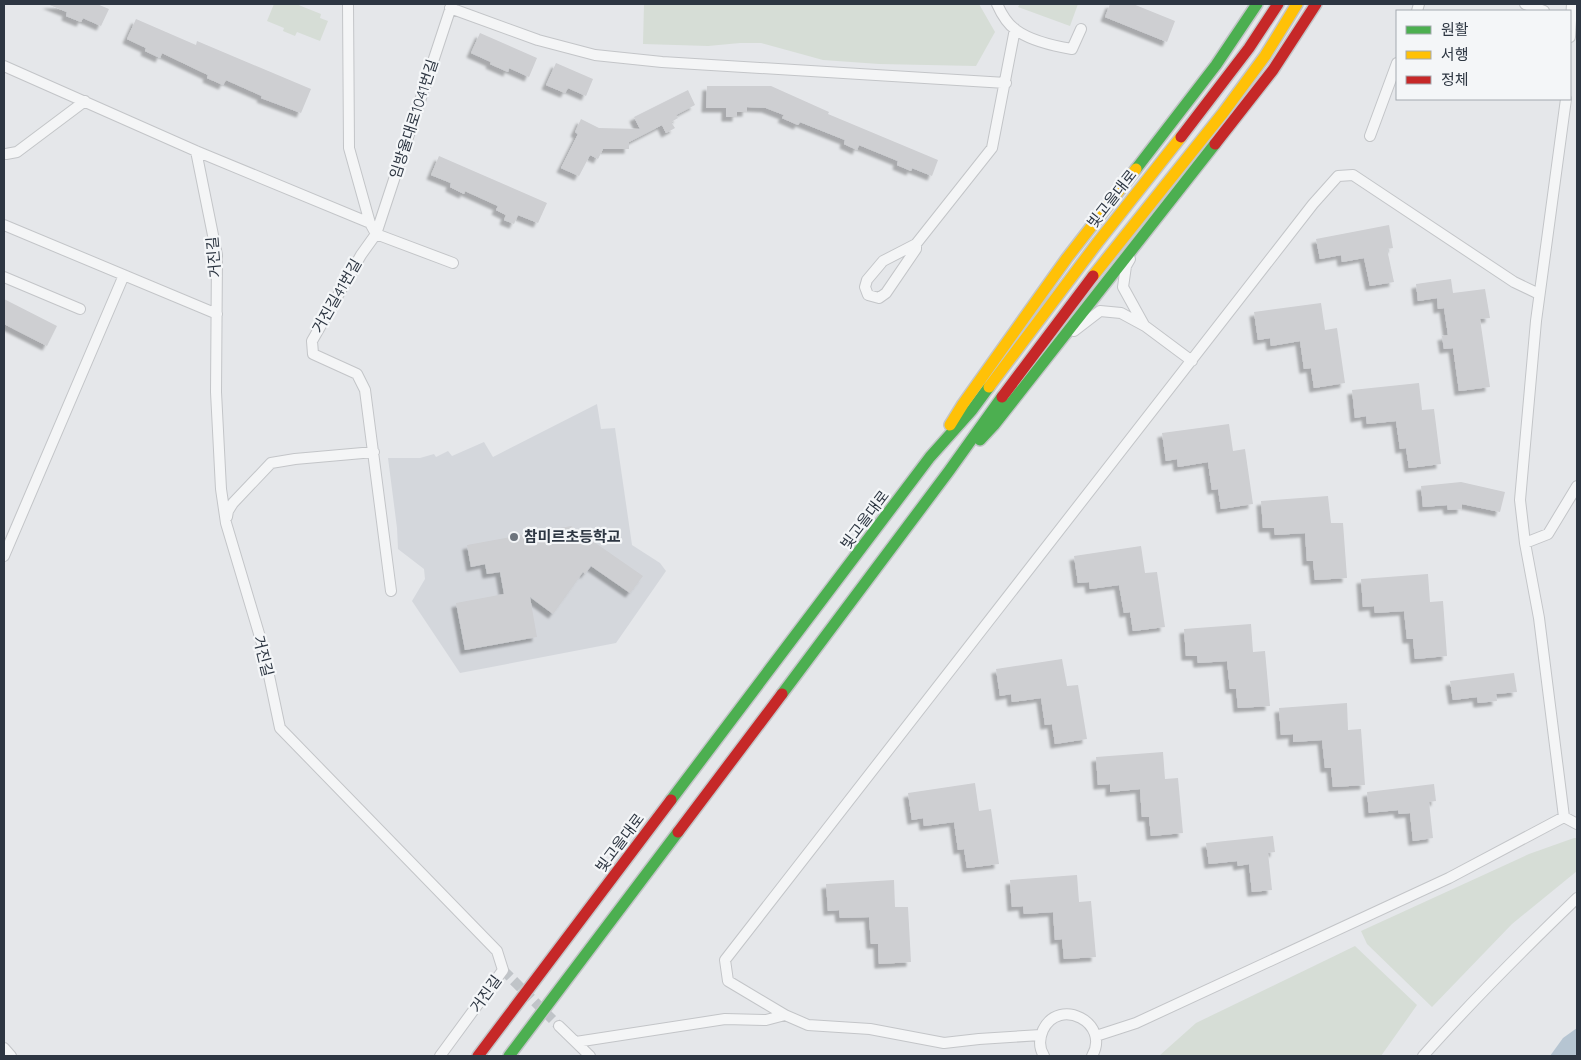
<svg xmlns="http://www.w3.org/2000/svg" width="1581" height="1060" viewBox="0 0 1581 1060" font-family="Quicksand,'Noto Sans KR',sans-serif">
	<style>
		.built { fill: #d4d7dc }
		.green { fill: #d6ddd6 }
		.water { fill: #b6c5d2 }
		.building { fill: #cecfd2; filter: url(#shadow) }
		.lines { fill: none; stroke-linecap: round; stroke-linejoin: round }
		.street-tunnel { stroke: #c0c4c8; stroke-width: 10; stroke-dasharray: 10 5; stroke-linecap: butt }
		.street-casing { stroke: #c3c5c8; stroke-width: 12 }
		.fast-casing { stroke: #c3c5c8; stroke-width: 14 }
		.slow-casing { stroke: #c3c5c8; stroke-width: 14 }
		.jam-casing { stroke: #c3c5c8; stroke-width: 14 }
		.street { stroke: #f4f5f6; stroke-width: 10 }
		.fast { stroke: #4caf50; stroke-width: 11 }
		.slow { stroke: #ffc107; stroke-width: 11 }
		.jam { stroke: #c62828; stroke-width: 11 }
		.poi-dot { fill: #6d747d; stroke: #f4f6f8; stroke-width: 2 }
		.labels { text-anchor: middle; stroke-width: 4.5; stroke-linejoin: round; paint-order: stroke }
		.street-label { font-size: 15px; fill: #2d3642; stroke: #f4f6f8 }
		.poi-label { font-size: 15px; font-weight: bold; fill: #2d3642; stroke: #f4f6f8; text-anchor: start }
	</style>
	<defs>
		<filter id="shadow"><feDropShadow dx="-4.5" dy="4.5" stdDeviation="1" flood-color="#0004"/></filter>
	</defs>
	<rect width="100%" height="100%" fill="#e5e7ea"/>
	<!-- built -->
	<path class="built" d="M597 404 601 429 615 428 632 545 660 563 666 571 616 643 460 673 412 601 425 579 424 569 398 549 397 528 388 458H420L434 454 436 457 448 451 452 456 484 442 493 457Z"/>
	<!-- green -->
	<path class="green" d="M274 4H296L321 14 320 18 328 21 320 41 297 32 295 36 283 31 284 28 267 21Z
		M644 4H979L995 32 976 66 879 64 823 60 761 43H740L708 46 643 44Z
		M1020 4H1078L1070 26 1018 7Z
		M1574 838H1577V871L1512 924 1432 1007 1367 944 1361 931 1529 854Z
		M1355 946 1417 1005 1381 1056H1159L1196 1023Z"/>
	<!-- water -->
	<path class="water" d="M1577 1028V1056H1550L1563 1038Z"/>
	<!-- building -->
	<path class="building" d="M47 4H97L109 9 101 26 83 18 81 22 66 16 67 12Z
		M1110 4H1133L1175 21 1167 42 1105 17Z
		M136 19 196 45 197 41 311 89 301 113 261 98 262 96 226 80 223 85 207 78 208 75 162 53 160 58 145 51 146 48 127 39Z
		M480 33 537 58 529 77 509 68 508 72 490 64 491 62 471 53Z
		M556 63 593 79 586 96 568 88 565 93 546 85Z
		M707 86H771L829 112 828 114 938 160 932 176 912 168 911 171 897 165 898 161 859 145 857 150 844 144 845 140 800 122 798 125 782 118 784 115 766 108 747 107V112H737V117H726V108H706Z
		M688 90 695 105 676 115 678 118 671 122 675 128 666 133 662 125 629 142V149H603L598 159 590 155 579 176 561 168 578 134 575 132 581 119 599 128 640 129 634 117Z
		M439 156 547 203 538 223 518 215 514 224 504 220 506 215 496 210 498 206 465 191 464 194 450 187 451 183 431 175Z
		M1389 225 1393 248 1387 249 1394 282 1370 286 1364 258 1342 262 1341 255 1320 259 1316 239Z
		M1451 279 1453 293 1485 289 1490 318 1480 319 1490 387 1459 391 1453 348 1444 349 1442 336 1448 335 1444 308 1438 309 1437 298 1418 301 1416 284Z
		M4 299 57 326 47 346 4 324Z
		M1321 303 1325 330 1337 328 1345 383 1314 388 1311 368 1304 369 1300 341 1271 346 1270 338 1258 340 1254 312Z
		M1419 383 1422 410 1434 409 1441 464 1409 468 1406 448 1400 449 1396 421 1367 424 1366 416 1355 418 1352 390Z
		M1229 424 1233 451 1245 449 1253 504 1221 509 1218 489 1212 490 1208 462 1178 467 1177 459 1166 461 1162 433Z
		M1461 482 1505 492 1500 512 1462 504V509L1448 510 1447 505 1423 507 1421 486Z
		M1328 496 1331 523H1343L1347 578 1315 580 1313 561H1307L1305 533 1275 535 1274 528H1263L1261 501Z
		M571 526 643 576 630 593 591 566 585 574 583 572 553 614 530 597 537 637 465 650 456 603 504 594 500 572 487 574 485 564 471 567 467 545Z
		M1141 546 1145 573 1157 572 1165 627 1133 631 1130 612 1124 613 1119 585 1090 589 1089 582 1078 583 1074 556Z
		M1428 574 1430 602 1443 601 1447 656 1415 659 1413 639H1407L1404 611 1375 613 1374 606 1363 607 1361 579Z
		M1251 624 1253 652 1265 651 1270 706 1238 708 1236 689H1230L1227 661 1198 663 1197 656H1186L1184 629Z
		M1062 659 1067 686 1078 685 1087 739 1055 744 1052 724 1045 725 1041 698 1012 702 1011 694 1000 696 996 669Z
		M1514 673 1517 692 1496 694 1497 701 1478 703 1477 697 1453 700 1450 681Z
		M1347 703 1348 730 1361 729 1365 785 1333 787 1331 768H1325L1322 740 1293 742V734L1281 735 1279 708Z
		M1163 752 1165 779 1178 778 1183 833 1151 836 1149 817H1142L1140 789 1110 792V784L1098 785 1096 757Z
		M975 783 979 811 991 809 999 864 967 868 964 849 958 850 954 822 924 826 923 818 912 820 908 793Z
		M1434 784 1436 801 1429 802 1433 838 1413 841 1410 813 1399 814 1398 810 1369 813 1367 792Z
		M1273 836 1275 852 1268 853 1272 890 1252 892 1249 864 1238 866 1237 861 1209 864 1206 843Z
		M1077 875 1079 902 1091 901 1096 957 1064 959 1062 939 1055 940 1053 912 1024 914 1023 906 1012 907 1010 880Z
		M894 880 895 907H908L911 962 879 964 878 944H871L869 917 840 918 839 910 828 911 826 884Z"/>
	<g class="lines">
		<!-- street-tunnel -->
		<path class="street-tunnel" d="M503 970 559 1026"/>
		<!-- street casing -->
		<g class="street-casing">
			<path id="street" d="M348 4 349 148 370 223
				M997 4C1001 13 1007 24 1016 30 1031 41 1054 46 1072 49L1081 29
				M1525 4 1544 11
				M450 8 538 40 595 55 662 62 1006 83
				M1417 11 1419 4
				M1570 37 1572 4
				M4 66 196 151 370 223 376 234 453 263
				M1370 136 1397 63
				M196 151 217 255 216 392 221 489 226 523 263 647 280 728 497 951 503 970 440 1056
				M6 154 17 152 85 101
				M4 225 217 314
				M916 244V249L886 293 879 298 868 295 865 287 867 280 883 261 916 244 992 148 1015 29
				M1130 259 1126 266 1123 287 1144 325
				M4 277 80 309
				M1074 331 1100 311 1121 313 1145 326 1192 361
				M227 517 228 511 233 503 271 463 295 459 374 452
				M1525 543 1548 534 1577 486
				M4 556 124 275
				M391 591 365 390 357 374 313 354 312 341 361 255 376 234 452 4
				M1564 817 1539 618 1525 543 1520 500 1536 321 1566 99
				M785 1015 728 981 725 960 1313 204 1338 176 1353 175 1514 282 1539 294
				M559 1026 590 1056
				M1096 1036 1136 1023 1449 878 1564 817 1577 824
				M576 1042 725 1019 766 1020 785 1015 808 1025 870 1029 944 1043 979 1039 1041 1035
				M4 1048 11 1056
				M1044 1056C1039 1048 1039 1039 1043 1030 1059 996 1111 1023 1092 1056
				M1423 1056C1472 1001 1524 949 1577 898"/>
		</g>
		<!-- fast casing -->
		<g class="fast-casing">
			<path id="fast" d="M1136 169 1216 65 1257 4
				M980 440 994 425 1215 144
				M782 694 949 471 1002 397
				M671 800 930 457 972 410 989 387
				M509 1056 678 832"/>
		</g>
		<!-- slow casing -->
		<g class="slow-casing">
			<path id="slow" d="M1093 276 1223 113 1265 56 1297 4
				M989 387 1098 242 1181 137
				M950 425 963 404 1067 258 1136 169"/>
		</g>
		<!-- jam casing -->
		<g class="jam-casing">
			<path id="jam" d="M1181 137 1249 48 1278 4
				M1215 144 1273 70 1316 4
				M1002 397 1093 276
				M678 832 782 694
				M478 1056 671 800"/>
		</g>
		<!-- street -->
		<use href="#street" class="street"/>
		<!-- fast -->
		<use href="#fast" class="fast"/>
		<!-- slow -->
		<use href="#slow" class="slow"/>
		<!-- jam -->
		<use href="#jam" class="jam"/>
	</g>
	<!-- markers -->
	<circle class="poi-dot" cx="514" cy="537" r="5"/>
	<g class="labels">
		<!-- street labels -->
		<g class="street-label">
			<text transform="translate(414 119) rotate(-72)" y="5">임방울대로1041번길</text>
			<text transform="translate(1112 199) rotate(-52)" y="5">빛고을대로</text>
			<text transform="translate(214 257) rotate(-95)" y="5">거진길</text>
			<text transform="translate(337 296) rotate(-60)" y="5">거진길41번길</text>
			<text transform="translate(865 520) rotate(-53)" y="5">빛고을대로</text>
			<text transform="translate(263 656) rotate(76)" y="5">거진길</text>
			<text transform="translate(620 843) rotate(-53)" y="5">빛고을대로</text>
			<text transform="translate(486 994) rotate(-54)" y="5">거진길</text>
		</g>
		<!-- poi labels -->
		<g class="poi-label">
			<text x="524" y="542">참미르초등학교</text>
		</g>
	</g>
	<!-- border -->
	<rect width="1581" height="1060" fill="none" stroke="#2d3642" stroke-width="10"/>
	<!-- legend -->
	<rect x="1396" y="10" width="175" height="90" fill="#f4f6f8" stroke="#a4a9af"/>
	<rect x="1406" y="26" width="25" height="8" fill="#4caf50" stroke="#a4a9af"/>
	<text x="1441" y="35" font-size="15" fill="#2d3642">원활</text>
	<rect x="1406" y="51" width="25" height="8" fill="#ffc107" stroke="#a4a9af"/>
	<text x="1441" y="60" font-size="15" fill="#2d3642">서행</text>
	<rect x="1406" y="76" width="25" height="8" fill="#c62828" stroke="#a4a9af"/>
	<text x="1441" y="85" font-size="15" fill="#2d3642">정체</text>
</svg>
